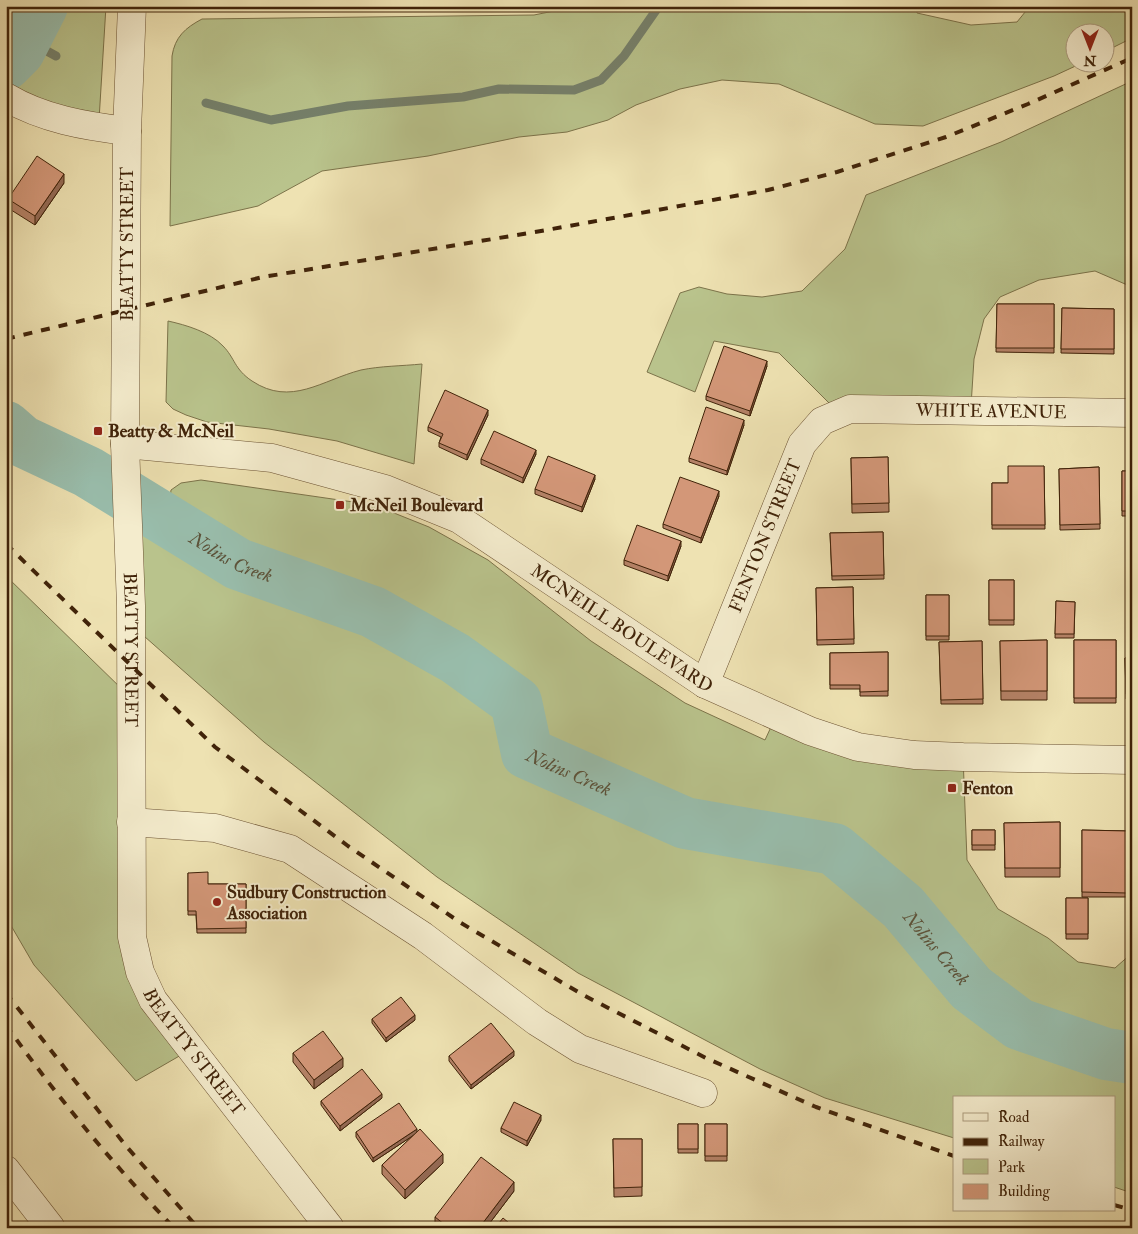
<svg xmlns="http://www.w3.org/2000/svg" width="1138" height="1234" viewBox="0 0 1138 1234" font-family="'IM FELL Double Pica',serif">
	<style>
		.green { fill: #b9c38c; stroke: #7c734a }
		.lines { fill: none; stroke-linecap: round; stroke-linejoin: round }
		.stream { stroke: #75806b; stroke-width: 9 }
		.river { stroke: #99bead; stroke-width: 52 }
		.minor-casing { stroke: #6c5333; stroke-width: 29 }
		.minor { stroke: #f4eccd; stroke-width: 28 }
		.rail { stroke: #402309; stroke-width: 4; stroke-dasharray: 9 9; stroke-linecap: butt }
		.wall { fill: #b58267; stroke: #402309 }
		.shaded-wall { fill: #946a54; stroke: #402309 }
		.building { fill: #d39778; stroke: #402309 }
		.poi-dot { fill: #8f2418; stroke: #f4eccd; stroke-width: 2 }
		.labels { text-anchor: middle; stroke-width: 4; stroke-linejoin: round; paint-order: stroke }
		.street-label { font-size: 18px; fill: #402309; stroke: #f4eccd }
		.poi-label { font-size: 18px; font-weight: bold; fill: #402309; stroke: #f4eccd; text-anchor: start }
		.water-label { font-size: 19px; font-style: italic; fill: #5b523a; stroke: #f4eccd }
	</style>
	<rect width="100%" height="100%" fill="#eee2b2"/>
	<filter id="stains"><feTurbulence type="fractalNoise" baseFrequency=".004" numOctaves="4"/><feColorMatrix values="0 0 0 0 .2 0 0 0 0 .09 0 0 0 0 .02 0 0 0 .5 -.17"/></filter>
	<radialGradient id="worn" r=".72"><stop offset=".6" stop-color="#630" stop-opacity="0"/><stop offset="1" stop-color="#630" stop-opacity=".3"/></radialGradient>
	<!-- green -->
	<path class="green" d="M6 6H106L99 120 6 88Z
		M562 6H917V13L971 25 1017 22 1030 6H1132V38L1106 51V32H1076V62L1082 63 1054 76 923 126 875 124 779 84 722 80 680 89 636 105 608 120 567 132 519 137 428 156 322 171 258 206 170 226 172 56C175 37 185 28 202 19L534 15 554 11Z
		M1132 81V287L1095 271 1039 280 1000 297 984 319 974 359 971 406 837 411 779 353 714 341 695 392 647 372 680 293 699 287 727 294 762 297 802 291 845 249 866 195 1001 142Z
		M168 321C186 325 210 332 223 346 235 358 234 369 252 381 291 407 322 380 361 370 380 366 402 366 422 364L414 464 337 441 269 429 207 422 186 415 173 409 166 402Z
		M201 480 374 505 429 527 488 560 591 641 685 703 765 740 777 714 811 729 963 756 967 860 998 909 1048 938 1078 962 1115 968 1132 953V1193L1114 1187V1098H954V1138L825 1098 760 1069 578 973 437 877 264 742 136 629 132 496 168 517 171 490 181 483Z
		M6 576 126 693 129 938 188 1051 136 1081 34 965 6 917Z"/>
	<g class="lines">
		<!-- stream -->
		<path class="stream" d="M25 39 56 56
			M206 103 271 120 348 106 463 97 499 89 574 90 601 80 624 56 659 6"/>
		<!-- river -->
		<g class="river">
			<path d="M6 64 19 51 42 6"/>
			<path id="s1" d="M6 427 22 441 88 472 238 564 373 612 455 658 516 702 527 753 685 823 834 849 903 907 971 988 1019 1024 1106 1054 1132 1058"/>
		</g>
		<!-- minor casing -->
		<g class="minor-casing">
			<g id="minor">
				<path id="s2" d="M132 6 127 131 125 444 131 606 132 937 140 972 153 1000 330 1228"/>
				<path d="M6 97C43 119 85 126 127 131"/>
				<path id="s3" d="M125 444 272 458 385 489 459 519 705 684 810 731 858 747 914 755 963 757 1132 760"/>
				<path id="s4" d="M705 684 802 444 822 421 850 409 1132 413"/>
				<path d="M131 822 215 828 290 849 423 936 537 1022 580 1049 703 1093"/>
				<path d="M6 1170 51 1228"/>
			</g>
		</g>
		<!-- minor -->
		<use href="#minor" class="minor"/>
		<!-- rail -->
		<path class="rail" d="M6 339 263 277 541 231 768 190 837 172 946 137 1028 104 1132 58
			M6 544 215 747 348 846 461 923 585 996 706 1058 816 1107 954 1156
			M6 993 126 1146 198 1228
			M6 1025C57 1097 113 1164 174 1228
			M1114 1205 1132 1210"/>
	</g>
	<!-- wall -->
	<path class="wall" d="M64 183 35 225 8 208V199Z
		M1130 303H1132V359H1129Z
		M997 304H1054V353L996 352Z
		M1062 308 1114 309V354L1061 353Z
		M767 366 750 416 706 400V396Z
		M488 415 467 460 439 447V443L441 437 428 431V427Z
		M744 425 727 475 689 462V458Z
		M536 454 523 483 481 464V459Z
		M888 457 889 512 852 513 851 458Z
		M1044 466 1045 529H992V483H1008Z
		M1099 467 1100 529 1060 530 1059 469Z
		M1122 471H1132V516H1122Z
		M595 479 582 512 535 494V489Z
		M719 496 701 543 663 528V524Z
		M883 532 884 579 832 580 830 533Z
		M681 546 668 581 624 565V560Z
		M989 580H1014V625H989Z
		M853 587 854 644 817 645 816 588Z
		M926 595H949V640H926Z
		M1056 601 1075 602 1074 638H1055Z
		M1047 640V700H1001L1000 641Z
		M1074 640H1116V703H1074Z
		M982 641 983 704H941L939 642Z
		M888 652V696H860V689H830V653Z
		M1125 658H1132V699H1126Z
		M1060 822V877H1005L1004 823Z
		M972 830H995V850H972Z
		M1082 830 1128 831 1127 897H1082Z
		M188 873 208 884H246V933H197L196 915H188Z
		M1066 898H1088V939H1066Z
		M372 1019 415 1020 386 1042 372 1023Z
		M293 1053 343 1067 314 1089 293 1062Z
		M449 1056H514L471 1089 449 1061Z
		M382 1098 340 1131 321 1105V1101Z
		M541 1120 527 1146 501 1132V1128Z
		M678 1124H698V1153H678Z
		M705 1124H727V1161H705Z
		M356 1132H417L443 1163 405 1199 382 1174V1165L414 1135 373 1162 356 1137Z
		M613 1139H642V1196L614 1197Z
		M514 1191 486 1228H438L435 1226V1217Z"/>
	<!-- shaded-wall -->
	<path class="shaded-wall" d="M64 174V183L35 225V216Z
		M767 361V366L750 416V411Z
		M488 410V415L467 460V455Z
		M744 420V425L727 475V471Z
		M536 450V454L523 483V478Z
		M595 475V479L582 512V507Z
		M719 491V496L701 543V538Z
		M681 541V546L668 581V576Z
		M415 1015V1020L386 1042V1038Z
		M514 1051V1056L471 1089V1085Z
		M343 1058V1067L314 1089V1080Z
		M382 1094V1098L340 1131V1126Z
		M541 1115V1120L527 1146V1141Z
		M417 1129V1133L373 1162V1158Z
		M443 1154V1163L405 1199V1190Z
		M514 1182V1191L486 1228H479Z"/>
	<!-- building -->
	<path class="building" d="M37 156 64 174 35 216 8 199Z
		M1130 303H1132V346H1129Z
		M997 304H1054V348H996Z
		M1062 308 1114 309V349H1061Z
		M724 346 767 361 750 411 706 396Z
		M445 390 488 410 467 455 439 443 443 434 428 427Z
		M706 407 744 420 727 471 689 458Z
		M494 431 536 450 523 478 481 459Z
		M548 456 595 475 582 507 535 489Z
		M888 457 889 503 852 504 851 458Z
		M1008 466H1044L1045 525H992V483H1008Z
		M1099 467 1100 524 1060 525 1059 469Z
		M1122 471H1132V511H1122Z
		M680 477 719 491 701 538 663 524Z
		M637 525 681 541 668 576 624 560Z
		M883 532 884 575 832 576 830 533Z
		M989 580H1014V620H989Z
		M853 587 854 639 817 640 816 588Z
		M926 595H949V636H926Z
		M1056 601 1075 602 1074 634H1055Z
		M1047 640V691H1001L1000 641Z
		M1074 640H1116V698H1074Z
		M982 641 983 699 941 700 939 642Z
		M888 652V691L860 692V685H830V653Z
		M1125 658H1132V694H1126Z
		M1060 822V868H1005L1004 823Z
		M972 830H995V845H972Z
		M1082 830 1128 831 1127 893 1082 892Z
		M208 872V884H246V928L197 929 196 911H188V873Z
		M1066 898H1088V934H1066Z
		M401 997 415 1015 386 1038 372 1019Z
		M491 1023 514 1051 471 1085 449 1056Z
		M323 1031 343 1058 314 1080 293 1053Z
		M362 1069 382 1094 340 1126 321 1101Z
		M514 1102 541 1115 527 1141 501 1128Z
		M399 1103 417 1129 373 1158 356 1132Z
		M678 1124H698V1149H678Z
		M705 1124H727V1156H705Z
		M420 1129 443 1154 405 1190 382 1165Z
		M613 1139H642V1187L614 1188Z
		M481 1157 514 1182 479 1228H449L435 1217Z
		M503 1218 515 1228H495Z"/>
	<!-- markers -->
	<g class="poi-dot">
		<rect x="93" y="426" width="10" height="10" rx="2.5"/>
		<rect x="335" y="500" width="10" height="10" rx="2.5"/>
		<rect x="947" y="783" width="10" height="10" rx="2.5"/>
		<circle cx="217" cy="902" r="5"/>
	</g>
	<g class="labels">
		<!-- street labels -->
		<g class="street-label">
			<text transform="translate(127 244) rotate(-90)" y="6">BEATTY STREET</text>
			<text dy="6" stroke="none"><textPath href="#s4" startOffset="461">WHITE AVENUE</textPath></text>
			<text dy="6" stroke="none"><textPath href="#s4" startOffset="160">FENTON STREET</textPath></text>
			<text dy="6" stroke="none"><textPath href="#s3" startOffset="541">MCNEILL BOULEVARD</textPath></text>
			<text dy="6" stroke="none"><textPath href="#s2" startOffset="644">BEATTY STREET</textPath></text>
			<text dy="6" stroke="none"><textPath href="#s2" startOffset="1064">BEATTY STREET</textPath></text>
		</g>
		<!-- poi labels -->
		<g class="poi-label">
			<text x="108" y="437">Beatty &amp; McNeil</text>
			<text x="350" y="511">McNeil Boulevard</text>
			<text x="962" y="794">Fenton</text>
			<text x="227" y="898">Sudbury Construction<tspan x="227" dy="21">Association</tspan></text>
		</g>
		<!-- water labels -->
		<g class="water-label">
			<text dy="7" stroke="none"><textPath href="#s1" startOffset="261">Nolins Creek</textPath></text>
			<text dy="7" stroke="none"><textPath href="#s1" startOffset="681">Nolins Creek</textPath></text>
			<text dy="7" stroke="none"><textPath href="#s1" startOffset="1102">Nolins Creek</textPath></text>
		</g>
	</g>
	<!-- margin -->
	<rect width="1138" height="1234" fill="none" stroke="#eee2b2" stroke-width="25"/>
	<rect x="8" y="8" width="1123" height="1219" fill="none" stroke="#402309" stroke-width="2.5"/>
	<rect x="12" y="12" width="1113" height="1209" fill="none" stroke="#402309"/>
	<!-- legend -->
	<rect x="953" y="1096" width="162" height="115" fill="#f4eccd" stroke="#ac9c7f"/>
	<rect x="963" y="1113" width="25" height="8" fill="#f4eccd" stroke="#ac9c7f"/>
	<text x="998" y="1122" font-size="15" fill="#402309">Road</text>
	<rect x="963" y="1138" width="25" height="8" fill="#402309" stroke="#ac9c7f"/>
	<text x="998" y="1146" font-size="15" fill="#402309">Railway</text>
	<rect x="963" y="1159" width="25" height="15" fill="#b9c38c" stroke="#ac9c7f"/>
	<text x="998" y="1172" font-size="15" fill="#402309">Park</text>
	<rect x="963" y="1184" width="25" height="15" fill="#d39778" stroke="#ac9c7f"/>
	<text x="998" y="1196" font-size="15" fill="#402309">Building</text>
	<!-- north arrow -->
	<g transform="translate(1090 48) rotate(180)"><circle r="24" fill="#f4eccd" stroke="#ac9c7f"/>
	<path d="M0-4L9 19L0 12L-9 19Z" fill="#8f2418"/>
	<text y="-8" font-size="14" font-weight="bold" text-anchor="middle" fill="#402309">N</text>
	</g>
	<rect width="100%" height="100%" filter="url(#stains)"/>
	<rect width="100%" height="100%" fill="url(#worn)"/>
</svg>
